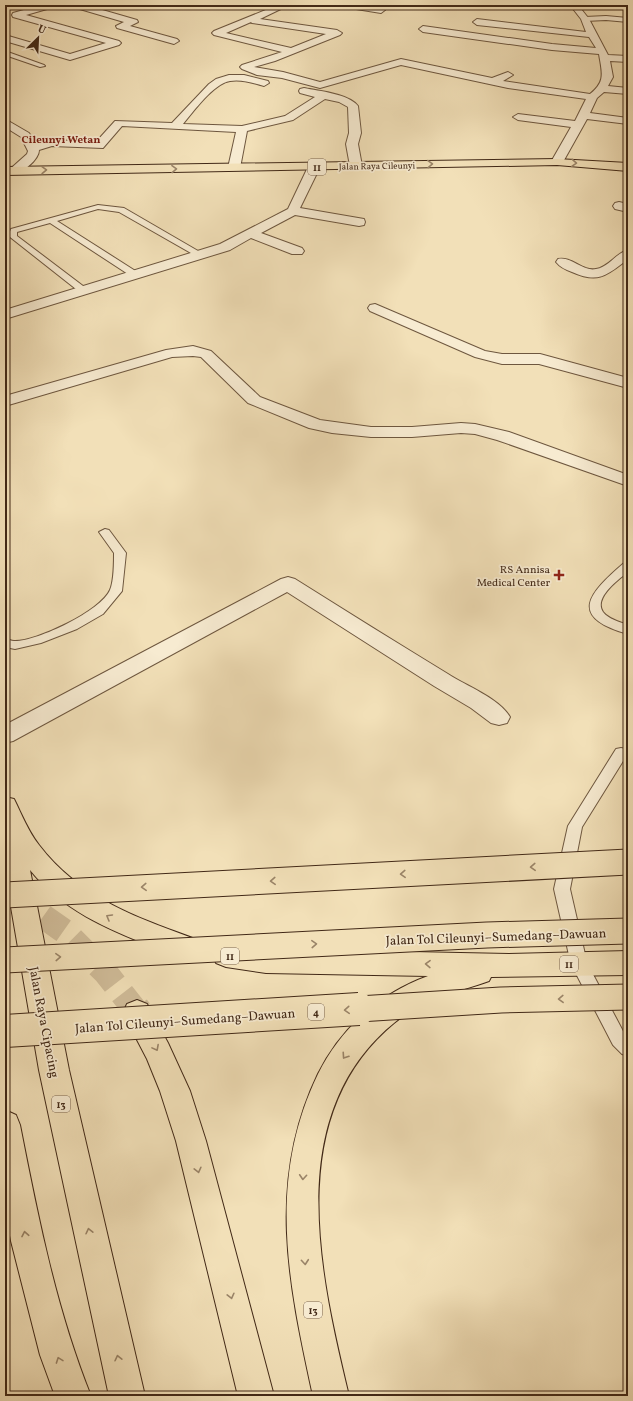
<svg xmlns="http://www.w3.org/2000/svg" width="633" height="1401" viewBox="0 0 633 1401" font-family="Vollkorn,serif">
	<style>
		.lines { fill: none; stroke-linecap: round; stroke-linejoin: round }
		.motorway-tunnel-far1 { stroke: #cfbb98; stroke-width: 25; stroke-dasharray: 25 12; stroke-linecap: butt }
		.motorway-tunnel { stroke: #cfbb98; stroke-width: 32; stroke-dasharray: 32 16; stroke-linecap: butt }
		.service-casing { stroke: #6e573f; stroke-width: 2 }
		.minor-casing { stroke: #6e573f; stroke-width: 2 }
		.trunk-casing { stroke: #422917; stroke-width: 2 }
		.motorway-casing { stroke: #422917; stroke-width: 2 }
		.service { fill: #f7ebd1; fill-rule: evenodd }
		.minor { fill: #f7ebd1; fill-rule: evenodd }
		.trunk { fill: #f2e0b8; fill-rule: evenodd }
		.motorway { fill: #f2e0b8; fill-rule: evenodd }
		.motorway-bridge-far1-casing { stroke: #422917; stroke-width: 27; stroke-linecap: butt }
		.motorway-bridge-casing { stroke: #422917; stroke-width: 34; stroke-linecap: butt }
		.motorway-bridge-far1 { stroke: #f2e0b8; stroke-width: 25 }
		.motorway-bridge { stroke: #f2e0b8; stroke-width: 32 }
		.oneway { stroke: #9a8468 }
		.poi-dot { fill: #8f2418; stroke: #f7ebd1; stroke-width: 1.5 }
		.labels { text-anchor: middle; stroke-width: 3.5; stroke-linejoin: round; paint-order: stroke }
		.far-street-label { font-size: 9px; fill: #422917; stroke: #f7ebd1 }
		.shield { fill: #f7ebd1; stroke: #78634f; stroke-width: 1 }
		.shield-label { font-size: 10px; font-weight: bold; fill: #422917 }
		.far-quarter-label { font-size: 11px; font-weight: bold; fill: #7a1f14; stroke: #f7ebd1 }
		.poi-label { font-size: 11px; fill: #422917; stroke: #f7ebd1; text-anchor: end }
		.near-street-label { font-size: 13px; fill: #422917; stroke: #f7ebd1 }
	</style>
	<rect width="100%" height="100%" fill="#f2e0b8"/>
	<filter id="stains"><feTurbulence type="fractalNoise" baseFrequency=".005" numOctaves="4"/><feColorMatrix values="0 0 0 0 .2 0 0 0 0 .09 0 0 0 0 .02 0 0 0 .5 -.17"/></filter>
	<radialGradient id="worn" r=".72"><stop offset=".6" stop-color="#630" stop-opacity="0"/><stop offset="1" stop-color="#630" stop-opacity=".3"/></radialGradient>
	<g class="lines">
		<!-- motorway-tunnel-far1 -->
		<path class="motorway-tunnel-far1" d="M13 895 64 931 106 973 135 1010"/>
		<!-- motorway-tunnel -->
		<path class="motorway-tunnel" d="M134 1009 137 1013"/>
		<!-- service casing -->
		<g class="service-casing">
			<path id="service" d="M606 16 628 18V22L606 20 585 21 582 19 585 17Z
				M5 51 44 65 45 66 40 67 5 55Z
				M98 205 124 208 205 255 204 257H198L119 212 98 209 57 221 137 272V276H131L50 223 17 232V236L87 289 88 291 87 293H81L10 237 9 234 11 229Z
				M105 529 109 530 126 553 122 591 103 614 77 629 41 643 15 649 5 647V639C8 639 11 641 14 641 36 642 101 611 110 590 114 581 114 563 114 553L99 532Z
				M628 562V572C619 579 593 598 603 612 608 619 620 622 628 625V634C567 617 589 593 624 563Z
				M621 748 626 749 628 753 582 827 570 889 587 963 625 1035 628 1037V1056L622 1054 613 1045 571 964 554 889 568 826 616 749Z"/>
		</g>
		<!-- minor casing -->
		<g class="minor-casing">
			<path id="minor" d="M42 5H55L54 7 26 15 119 41 121 43 119 45 70 60 5 41V35L70 54 106 43 13 17 12 15 13 13Z
				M72 5H85L137 20 138 22 130 26 177 39 179 41 174 44 117 28 116 26 124 22 73 7Z
				M166 5H178V6L174 9Z
				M278 5H289L260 19 337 30 342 33 340 35 275 61 254 67 283 72 320 82 401 59 492 78 508 72 513 75 503 81 590 94C606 81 602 73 599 54L552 50 423 32 419 29 423 26 552 44 596 48 589 37 477 25 473 22 477 19 586 32 581 19 570 5H578L589 19 608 55 628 56V62L610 61 613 77 608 86 628 88V94L604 92 597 98 590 113 628 118V124L587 119 563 162 561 164H553L551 162 571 127 518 120 513 117 518 114 575 121 586 99 508 88 401 65 320 88 282 78 257 75 242 69 240 67 242 65 282 52 214 35 212 33 214 31ZM251 22 252 23 326 34 291 48 226 33Z
				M346 5H366L384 8 385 10 381 13 350 8Z
				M229 75H244L268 81 269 83 264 86C253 83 241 79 230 81 214 83 193 112 183 124L242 126 285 116 315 97 300 93 299 91 300 89 304 88C319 91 349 94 358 106L361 133 358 144 362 166 360 168H352L350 166 346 144 349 133 348 107 339 102 325 99 293 120 247 131 240 168 238 170H230L228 168 236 132 122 126 103 148 52 146 39 150C39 160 20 176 10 173L8 171 27 154 28 151 21 137 5 127V119L29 133 36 144 52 140 96 142 115 121 172 123 209 84 216 79Z
				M314 163 318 165 320 167 300 208 364 219 365 222 364 225 359 226 295 215 261 233 302 248 304 251 302 254H292L251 238 230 250 5 319V310L220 244 288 209 308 167 310 165Z
				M619 202 628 204V212L615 209 613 206 615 203Z
				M628 250V259C607 275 599 284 572 272 566 270 560 267 556 262L558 259C572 256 582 272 596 269 609 267 616 253 628 250Z
				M375 304 485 351 502 354H540L628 378V388L539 364H502L475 357 370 311 368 308 370 305Z
				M193 346 211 351 260 397 320 420 371 427H412L461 423 475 424 509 432 628 475V486L497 440 475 434 461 433 412 437H371L332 433 309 428 248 403 201 357 193 356 172 357 5 406V396L166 350Z
				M288 577 295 579C346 611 397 643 448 674 466 686 499 698 510 717L507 723 499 725 491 723 471 708 434 686 287 592 13 741 5 743V725L281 579Z"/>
		</g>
		<!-- trunk casing -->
		<g class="trunk-casing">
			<path id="trunk" d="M557 159 628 163V171L557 165 5 175V167Z
				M5 797 14 799C22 815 28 831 39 845 80 899 140 919 201 941L205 949 201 957C199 958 196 960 193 960 183 962 162 950 153 947 107 929 61 909 30 870L69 1070 145 1396H109L39 1070 5 872Z
				M226 943 266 949 509 954 628 951V975L491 977 489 981C462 991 434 995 410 1011 279 1100 318 1267 349 1396H313C289 1285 266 1182 318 1074 341 1028 379 994 428 976L266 973 226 967 216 963 213 955 216 947Z"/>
		</g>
		<!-- motorway casing -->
		<g class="motorway-casing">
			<path id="motorway" d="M137 1000 147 1004 168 1043 190 1091 206 1141 274 1396H238L176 1141 160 1091 147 1059 123 1013 127 1004Z
				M5 1110 16 1115 20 1125C38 1217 56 1309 91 1396H55L40 1355 11 1241 5 1209Z"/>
		</g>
		<!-- service -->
		<use href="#service" class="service"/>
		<!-- minor -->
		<use href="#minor" class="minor"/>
		<!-- trunk -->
		<use href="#trunk" class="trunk"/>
		<!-- motorway -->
		<use href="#motorway" class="motorway"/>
		<!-- motorway-bridge-far1 casing -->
		<g class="motorway-bridge-far1-casing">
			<path id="motorway-bridge-far1" d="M5 895 628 862
				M5 960 487 935 628 931
				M343 1010 501 1000 628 997"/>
		</g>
		<!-- motorway-bridge casing -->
		<g class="motorway-bridge-casing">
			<path id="motorway-bridge" d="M5 1031 359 1009"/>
		</g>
		<!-- motorway-bridge-far1 -->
		<use href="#motorway-bridge-far1" class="motorway-bridge-far1"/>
		<!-- motorway-bridge -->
		<use href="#motorway-bridge" class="motorway-bridge"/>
	</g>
	<!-- one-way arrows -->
	<defs><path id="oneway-chevron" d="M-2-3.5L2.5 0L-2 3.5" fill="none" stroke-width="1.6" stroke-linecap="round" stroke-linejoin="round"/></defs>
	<g class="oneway">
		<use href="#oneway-chevron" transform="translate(574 163) rotate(4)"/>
		<use href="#oneway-chevron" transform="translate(430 164) rotate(-2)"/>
		<use href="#oneway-chevron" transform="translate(174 169) rotate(-1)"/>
		<use href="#oneway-chevron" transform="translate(44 170) rotate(-1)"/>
		<use href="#oneway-chevron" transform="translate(533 867) rotate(177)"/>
		<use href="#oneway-chevron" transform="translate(403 874) rotate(177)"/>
		<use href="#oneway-chevron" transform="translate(273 881) rotate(177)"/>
		<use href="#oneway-chevron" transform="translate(144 887) rotate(177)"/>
		<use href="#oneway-chevron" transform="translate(109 917) rotate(-150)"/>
		<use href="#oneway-chevron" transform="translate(314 944) rotate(-3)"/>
		<use href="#oneway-chevron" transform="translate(58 957) rotate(-3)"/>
		<use href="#oneway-chevron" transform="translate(428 964) rotate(-179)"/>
		<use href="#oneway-chevron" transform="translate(561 999) rotate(178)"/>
		<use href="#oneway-chevron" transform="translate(347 1010) rotate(176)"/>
		<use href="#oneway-chevron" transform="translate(156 1048) rotate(62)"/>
		<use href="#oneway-chevron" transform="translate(345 1056) rotate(124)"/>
		<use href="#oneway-chevron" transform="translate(198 1170) rotate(76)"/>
		<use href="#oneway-chevron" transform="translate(303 1177) rotate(94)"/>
		<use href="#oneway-chevron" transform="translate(89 1231) rotate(-103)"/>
		<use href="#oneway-chevron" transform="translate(25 1234) rotate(-101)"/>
		<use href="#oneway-chevron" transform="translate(305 1262) rotate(85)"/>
		<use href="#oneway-chevron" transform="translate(231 1296) rotate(76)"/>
		<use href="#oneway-chevron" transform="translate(118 1358) rotate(-103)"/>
		<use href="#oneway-chevron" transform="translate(59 1360) rotate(-110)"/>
	</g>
	<!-- markers -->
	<path class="poi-dot" d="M557 569h4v4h4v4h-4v4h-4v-4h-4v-4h4z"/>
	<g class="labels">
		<!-- far-street labels -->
		<g class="far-street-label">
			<text transform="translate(377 166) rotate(-1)" y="3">Jalan Raya Cileunyi</text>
		</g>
		<!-- shield labels -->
		<g class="shield">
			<rect x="308" y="159" width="18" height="16" rx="3"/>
			<rect x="221" y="948" width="18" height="16" rx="3"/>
			<rect x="560" y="956" width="18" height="16" rx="3"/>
			<rect x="308" y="1004" width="16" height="16" rx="3"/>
			<rect x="52" y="1096" width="18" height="16" rx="3"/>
			<rect x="304" y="1302" width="18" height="16" rx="3"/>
		</g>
		<g class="shield-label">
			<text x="317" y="171">11</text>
			<text x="230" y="960">11</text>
			<text x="569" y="968">11</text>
			<text x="316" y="1016">4</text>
			<text x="61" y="1108">13</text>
			<text x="313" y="1314">13</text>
		</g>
		<!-- far-quarter labels -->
		<g class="far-quarter-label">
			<text x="61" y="143">Cileunyi Wetan</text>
		</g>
		<!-- poi labels -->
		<g class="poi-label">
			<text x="550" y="573">RS Annisa<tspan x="550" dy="13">Medical Center</tspan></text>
		</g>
		<!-- near-street labels -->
		<g class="near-street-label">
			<text transform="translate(496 936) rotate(-2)" y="5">Jalan Tol Cileunyi–Sumedang–Dawuan</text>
			<text transform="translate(185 1020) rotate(-4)" y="5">Jalan Tol Cileunyi–Sumedang–Dawuan</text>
			<text transform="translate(45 1022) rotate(79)" y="5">Jalan Raya Cipacing</text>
		</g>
	</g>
	<!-- margin -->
	<rect width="633" height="1401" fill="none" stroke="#f2e0b8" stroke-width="20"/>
	<rect x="6" y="6" width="621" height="1389" fill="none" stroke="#422917" stroke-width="2"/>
	<rect x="10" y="10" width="613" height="1381" fill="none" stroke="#422917"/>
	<!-- north arrow -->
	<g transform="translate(38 38) rotate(24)" stroke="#f7ebd1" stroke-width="3" paint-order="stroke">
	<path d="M0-3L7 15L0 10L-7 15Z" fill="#422917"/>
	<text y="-6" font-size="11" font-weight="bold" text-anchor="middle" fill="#422917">U</text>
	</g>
	<rect width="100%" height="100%" filter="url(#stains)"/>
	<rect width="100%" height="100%" fill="url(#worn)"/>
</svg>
